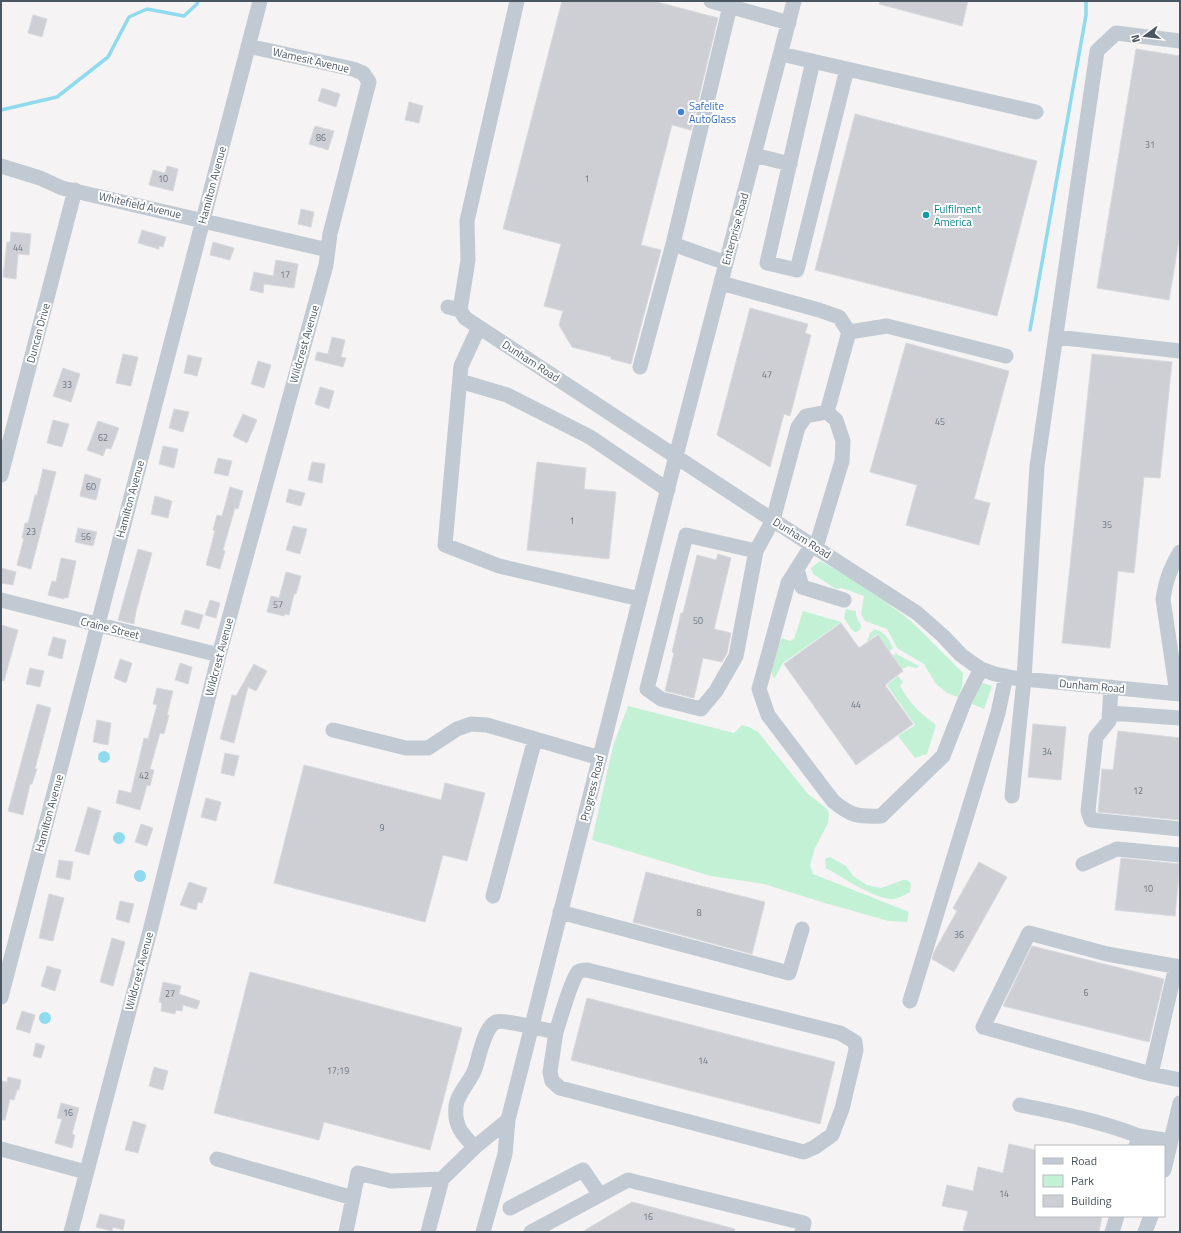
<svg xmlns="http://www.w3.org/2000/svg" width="1181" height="1233" viewBox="0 0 1181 1233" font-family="'Titillium Web',sans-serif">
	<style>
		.green { fill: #c3f1d5 }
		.water { fill: #90daee }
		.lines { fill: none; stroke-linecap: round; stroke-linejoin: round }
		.stream { stroke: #90daee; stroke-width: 3.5 }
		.building { fill: #cdcfd5; stroke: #d7d9de }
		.minor { stroke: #c1cad2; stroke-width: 15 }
		.shop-dot { fill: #3f7fe0; stroke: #fff; stroke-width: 1.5 }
		.culture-dot { fill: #0f9aa8; stroke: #fff; stroke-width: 1.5 }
		.labels { text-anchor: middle; stroke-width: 4; stroke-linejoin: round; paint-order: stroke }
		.number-label { font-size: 9px; fill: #6b747e }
		.street-label { font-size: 11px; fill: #4a5661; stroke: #fff }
		.shop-label { font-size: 11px; fill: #366cbe; stroke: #fff; text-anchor: start }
		.culture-label { font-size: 11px; fill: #0d838f; stroke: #fff; text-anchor: start }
	</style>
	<rect width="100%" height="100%" fill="#f5f3f3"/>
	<!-- green -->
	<path class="green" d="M820 561 843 574 886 602 912 622 963 673 962 687 958 697 947 693 936 684 924 664 897 648 887 629 865 621 861 614 864 596 842 588 836 589 813 574 811 568Z
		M846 609 856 611C855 618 860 621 861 627L859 631 855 632 852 630 844 618Z
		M803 611 841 622 783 663 774 679 771 671 780 641 782 638 790 641 794 639Z
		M875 629C886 633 888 638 893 648L890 651 877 634 867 642 870 633Z
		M896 653 898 655 919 666 917 668 909 666 902 669 893 656Z
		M898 676 903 682 900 686C911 705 919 712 936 725L927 754 915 758 898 736 915 725 887 685Z
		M983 683 992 686 984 709 972 704 979 685Z
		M628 706 734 733 742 725 749 727 758 732 808 794 826 808 829 814 828 823 815 848 810 865 813 874 909 912 907 922 889 921 825 903 764 884 711 876 592 840 613 746Z
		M830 857 846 866 853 876 867 885 881 888 903 880H907L911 883 910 892C904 895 897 900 889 899 868 895 844 878 826 868L825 859Z"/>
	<!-- water -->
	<path class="water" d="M98 757a6 6 0 1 1 12 0a6 6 0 1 1-12 0Z
		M113 838a6 6 0 1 1 12 0a6 6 0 1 1-12 0Z
		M134 876a6 6 0 1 1 12 0a6 6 0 1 1-12 0Z
		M39 1018a6 6 0 1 1 12 0a6 6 0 1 1-12 0Z"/>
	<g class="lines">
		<!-- stream -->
		<path class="stream" d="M1 110 57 97 108 57 129 17 147 9 184 16 197 4 198 1
			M1030 330 1086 15V1"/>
	</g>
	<!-- building -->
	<path class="building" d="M562 1H653L718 18 691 130 672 125 641 245 661 250 631 364 611 359V357L572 347 559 325 563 311 544 306 561 244 503 229Z
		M880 1H968L962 26 879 4Z
		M33 15 47 19 42 37 28 33Z
		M1136 49 1180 56V234L1169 300 1097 288Z
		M322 88 340 94 336 107 318 101Z
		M409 102 423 106 419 123 405 120Z
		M855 114 1037 161 997 316 815 270Z
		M315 126 334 131 328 150 309 144Z
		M167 166 178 169 173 191 149 185 153 170 165 173Z
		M301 209 314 212 311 227 298 224Z
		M142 230 166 237 163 247 159 246V249L138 243Z
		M11 232 31 234 29 255 18 254 16 279 3 277 7 242H10Z
		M213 242 234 248 230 260 210 255Z
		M276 260 298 264 294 288 264 284 263 293 250 290 254 272 273 276Z
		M750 308 808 324 805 333 811 335 790 416 784 414 770 467 717 435Z
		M332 337 345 340 341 357 346 358 343 367 315 360 317 352 328 354Z
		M906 343 1009 371 974 499 990 503 979 545 906 525 917 485 870 472Z
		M123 354 138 357 131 386 116 383Z
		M1092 354 1172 362 1160 478 1144 477 1134 573 1118 571 1110 648 1062 643Z
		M188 355 202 358 197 376 184 373Z
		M258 361 271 365 264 388 251 384Z
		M63 368 80 374 71 402 53 396Z
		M320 387 334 391 329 409 315 404Z
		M174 409 189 412 183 432 169 428Z
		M243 414 257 420 247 443 233 436Z
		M53 420 69 424 62 447 47 443Z
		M98 421 119 428 111 449 106 448 103 456 87 450Z
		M163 446 178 449 174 468 159 464Z
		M218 458 232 461 228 476 214 473Z
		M312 462 325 464 322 483 308 480Z
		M537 462 586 468 584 489 616 492 609 559 527 550Z
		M43 469 56 472 31 569 17 565 24 538H22L25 523H28L35 495H37Z
		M85 474 101 479 96 500 80 496Z
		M230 487 243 491 238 509 235 508 223 550 225 551 220 569 206 565 215 531 213 530 217 515 222 516Z
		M289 489 305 493 301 506 286 502Z
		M155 496 172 501 168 518 151 514Z
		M293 526 307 529 300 554 286 550Z
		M78 528 97 532 93 546 75 542Z
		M138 549 152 553 136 611 134 624 118 620Z
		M718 554 731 558 714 629 731 633 727 653 722 662 703 658 694 698 665 691 674 653 672 652 681 613H683L697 555 716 560Z
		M61 558 76 561 68 598 65 597 64 599 48 595 52 581 56 582Z
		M1 568 16 572 13 585 1 583Z
		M286 572 301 576 296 594H294L289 615 285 614 284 616 267 612 271 596 279 598Z
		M210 600 220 603 216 618 205 615Z
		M185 610 203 615 199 629 181 624Z
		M841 623 859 648 878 635 903 671 885 685 913 724 856 765 784 664Z
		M1 625 18 630 4 681 1 680Z
		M53 637 66 640 62 659 48 655Z
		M120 659 132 663 126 683 114 678Z
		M180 663 192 667 188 684 175 680Z
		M254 664 267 671 256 691 248 687 234 743 220 739 232 695 236 696Z
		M30 668 44 671 40 687 26 684Z
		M157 688 173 691 167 715H169L164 734 160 733 150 769 154 770 150 786 147 785 140 810 116 803 119 790 131 793 144 738 148 739 157 705 153 704Z
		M37 704 51 708 35 769H37L32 784H30L23 815 8 811Z
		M97 720 111 723 108 745 93 742Z
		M1033 724 1066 727 1061 780 1028 777Z
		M1118 731 1180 738V820L1098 812 1102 769 1113 770Z
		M225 753 239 756 234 776 221 773Z
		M304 765 441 800 445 783 485 793 467 861 443 855 425 922 274 883Z
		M206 798 221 802 216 821 201 817Z
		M88 807 101 811 89 855 75 851Z
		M141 824 153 828 147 846 135 842Z
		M1121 858 1180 864 1175 916 1115 910Z
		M59 860 73 862 70 880 56 877Z
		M979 862 1007 877 954 972 932 959 934 952 957 911 953 908Z
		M646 872 765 902 752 954 633 922Z
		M189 882 207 888 202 903 198 902 196 910 180 905Z
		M49 894 64 898 53 941 39 938Z
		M120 901 134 904 129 923 116 919Z
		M112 938 125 942 113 986 100 982Z
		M1032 946 1164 979 1149 1042 1003 1006Z
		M47 966 61 970 55 991 41 986Z
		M250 972 462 1028 430 1150 324 1122 319 1140 214 1113Z
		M163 982 181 986 179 994 200 1001 197 1009 183 1005 182 1011 176 1010 175 1014 161 1011 162 1003 159 1002Z
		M587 998 835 1062 820 1124 571 1060Z
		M22 1011 35 1015 30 1033 16 1029Z
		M36 1043 45 1046 41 1058 33 1056Z
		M154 1067 168 1071 163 1090 149 1086Z
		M8 1077 21 1080 19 1090H17L14 1100 10 1099 5 1120H1V1081L7 1082Z
		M61 1103 79 1108 72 1134 75 1135 72 1148 55 1143 62 1119 57 1118Z
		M133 1121 146 1125 138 1153 125 1150Z
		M1009 1144 1036 1150V1216H1102L1099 1232H971L963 1230 968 1211 942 1206 947 1185 973 1191 978 1167 1003 1173Z
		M632 1202 735 1229 734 1232H582Z
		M100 1214 125 1220 123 1230 113 1227 112 1231 96 1227Z"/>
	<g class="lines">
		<!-- minor -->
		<path class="minor" d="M711 1 789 23
			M781 54 1036 112
			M813 61 767 263 797 270 847 69
			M754 155 790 164
			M1 166 40 178 62 188 328 250
			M726 263 673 244 730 6
			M721 283 819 310 839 317 849 332 827 412
			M448 307 460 310 465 318 748 504 917 613 943 636 961 655 972 663 981 669 995 674 1014 678 1180 694
			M460 310 468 260 467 221 517 1
			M479 327 461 366 445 545 499 566 640 599
			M849 332 887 326 1006 356
			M1056 337 1180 351
			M640 367 673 244
			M460 381 507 395 590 437 668 490
			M1 475 75 190
			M812 545 788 583 759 689 768 715 833 801C851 816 858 817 881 816L943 756 965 700 981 669
			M816 547 842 461 843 441 836 420 827 412
			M756 551 736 656 716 691 701 709 661 699 647 689 686 535 756 551 773 520 798 427 806 416 827 412
			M797 569 802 587 844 600
			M1 600 219 655
			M1111 687 1109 721 1096 737 1088 811 1091 820 1180 829
			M1177 694 1163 599C1166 580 1170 569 1180 552
			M1110 713 1180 718
			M333 730 406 748H428L457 729 471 724 487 725 600 758
			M1012 796 1024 679 1037 466 1097 51 1116 33 1180 41
			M1083 864 1117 849 1180 855
			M493 896 535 739
			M560 912 789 973 802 929
			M1180 967 1107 954 1029 933 983 1027 1151 1074 1180 1080
			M1 997 260 1
			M910 1001 998 713 1006 676
			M1151 1074 1176 966
			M1020 1105C1060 1113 1100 1121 1139 1136
			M1136 1146 1139 1136 1171 1141
			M475 1147C462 1135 454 1125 456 1107 456 1095 471 1081 475 1069 479 1058 484 1027 496 1022 503 1019 545 1030 556 1032L550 1072 552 1081 560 1088 800 1151 804 1152 815 1147 832 1135 842 1109 856 1050 855 1042 840 1033 587 970C584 970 581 970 578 972 571 980 560 1020 556 1032
			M1 1149 86 1172
			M217 1159 353 1198
			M1164 1170 1180 1103
			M510 1208 583 1170 600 1195
			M71 1232 151 927 219 655 326 265 330 234 369 82 363 73 353 69 248 46
			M346 1232 358 1173 391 1181 442 1179
			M428 1232 442 1179 475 1147 508 1120
			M483 1232 505 1154 508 1120 676 456 794 1
			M531 1232 628 1180 804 1223 802 1232
			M1112 1232 1117 1216
			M1145 1232 1151 1216"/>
	</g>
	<!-- markers -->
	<circle class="shop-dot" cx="681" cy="112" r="4"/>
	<circle class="culture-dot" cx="926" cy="215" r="4"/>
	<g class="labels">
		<!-- number labels -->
		<g class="number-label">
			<text x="321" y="141">86</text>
			<text x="1150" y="148">31</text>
			<text x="163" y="182">10</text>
			<text x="587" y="182">1</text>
			<text x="18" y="251">44</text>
			<text x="285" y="278">17</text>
			<text x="767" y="378">47</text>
			<text x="67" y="388">33</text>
			<text x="940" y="425">45</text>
			<text x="103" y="441">62</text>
			<text x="91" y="490">60</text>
			<text x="572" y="524">1</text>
			<text x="1107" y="528">35</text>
			<text x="31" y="535">23</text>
			<text x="86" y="540">56</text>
			<text x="278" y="608">57</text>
			<text x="698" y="624">50</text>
			<text x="856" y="708">44</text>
			<text x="1047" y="755">34</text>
			<text x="144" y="779">42</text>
			<text x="1138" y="794">12</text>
			<text x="382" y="831">9</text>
			<text x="1148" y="892">10</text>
			<text x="699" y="916">8</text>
			<text x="959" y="938">36</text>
			<text x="1086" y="996">6</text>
			<text x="170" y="997">27</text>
			<text x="703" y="1064">14</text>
			<text x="338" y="1074">17;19</text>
			<text x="68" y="1116">16</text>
			<text x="1004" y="1197">14</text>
			<text x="648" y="1220">16</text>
		</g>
		<!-- street labels -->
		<g class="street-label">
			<text transform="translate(311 60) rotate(13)" y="4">Wamesit Avenue</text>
			<text transform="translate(212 185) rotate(-75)" y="4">Hamilton Avenue</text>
			<text transform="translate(140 205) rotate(13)" y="4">Whitefield Avenue</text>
			<text transform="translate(735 229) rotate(-75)" y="4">Enterprise Road</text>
			<text transform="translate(38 333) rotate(-75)" y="4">Duncan Drive</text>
			<text transform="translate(304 344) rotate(-74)" y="4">Wildcrest Avenue</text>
			<text transform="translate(531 361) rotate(33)" y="4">Dunham Road</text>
			<text transform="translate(130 499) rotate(-75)" y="4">Hamilton Avenue</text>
			<text transform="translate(802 538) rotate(32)" y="4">Dunham Road</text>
			<text transform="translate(110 628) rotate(14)" y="4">Craine Street</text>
			<text transform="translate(219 657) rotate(-75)" y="4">Wildcrest Avenue</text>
			<text transform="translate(1092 686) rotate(5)" y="4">Dunham Road</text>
			<text transform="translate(592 788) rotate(-76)" y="4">Progress Road</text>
			<text transform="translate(49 813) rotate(-75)" y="4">Hamilton Avenue</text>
			<text transform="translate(139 971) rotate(-75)" y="4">Wildcrest Avenue</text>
		</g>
		<!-- shop labels -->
		<g class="shop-label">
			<text x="689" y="110">Safelite<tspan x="689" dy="13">AutoGlass</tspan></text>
		</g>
		<!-- culture labels -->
		<g class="culture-label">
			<text x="934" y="213">Fulfilment<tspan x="934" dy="13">America</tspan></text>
		</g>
	</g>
	<!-- border -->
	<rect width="1181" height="1233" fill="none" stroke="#4a5661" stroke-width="4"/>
	<!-- legend -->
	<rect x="1035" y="1145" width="130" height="72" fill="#ffffff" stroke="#b7bbc0"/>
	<rect x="1043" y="1158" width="20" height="6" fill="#c1cad2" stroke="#b7bbc0"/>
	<text x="1071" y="1165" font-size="12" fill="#4a5661">Road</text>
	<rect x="1043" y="1175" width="20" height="12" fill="#c3f1d5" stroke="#b7bbc0"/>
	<text x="1071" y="1185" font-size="12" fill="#4a5661">Park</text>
	<rect x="1043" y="1195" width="20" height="12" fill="#cdcfd5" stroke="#b7bbc0"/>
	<text x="1071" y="1205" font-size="12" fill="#4a5661">Building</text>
	<!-- north arrow -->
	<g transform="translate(1145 36) rotate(255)" stroke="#ffffff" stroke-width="3" paint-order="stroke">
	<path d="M0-3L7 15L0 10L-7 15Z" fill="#4a5661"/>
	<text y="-6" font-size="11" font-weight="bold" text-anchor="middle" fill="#4a5661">N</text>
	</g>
</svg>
